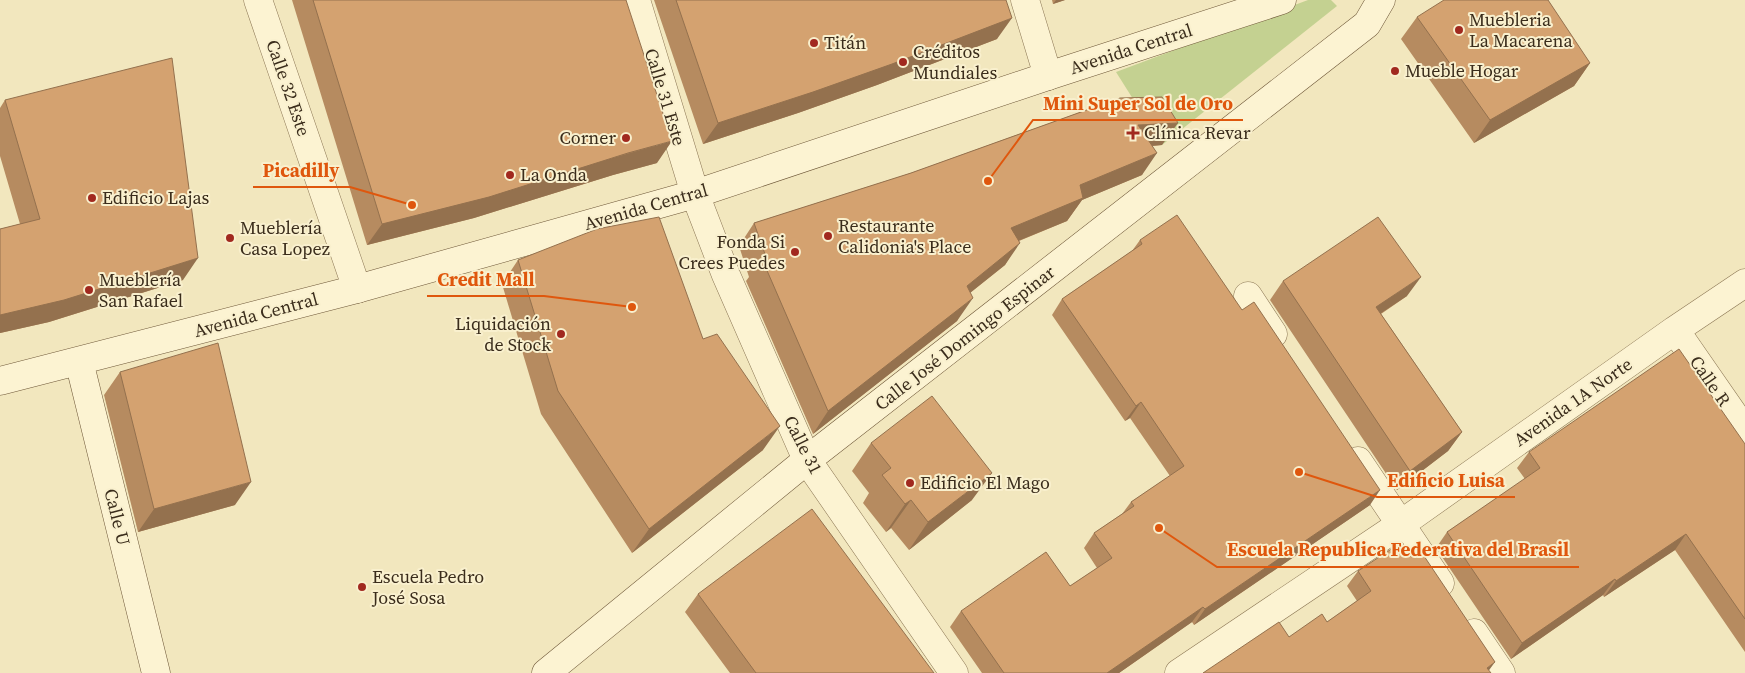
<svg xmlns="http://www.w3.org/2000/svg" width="1745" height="673" viewBox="0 0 1745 673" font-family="'Source Serif 4',serif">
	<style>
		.green { fill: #c4d191 }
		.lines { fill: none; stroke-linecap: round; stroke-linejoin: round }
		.street-casing { stroke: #8c7755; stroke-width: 29 }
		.secondary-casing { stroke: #6e5738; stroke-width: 29 }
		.street { stroke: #fcf3d2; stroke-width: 28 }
		.secondary { stroke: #fcf3d2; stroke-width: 28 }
		.wall { fill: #b68b60 }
		.shaded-wall { fill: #94714e }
		.building { fill: #d4a270; stroke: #94714e }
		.poi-dot { fill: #a1291f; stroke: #f9f0ce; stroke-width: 2 }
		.labels { text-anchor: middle; stroke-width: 4; stroke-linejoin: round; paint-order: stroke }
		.poi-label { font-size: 18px; fill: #3a2c1b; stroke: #f9f0ce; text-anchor: start }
		.street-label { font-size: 18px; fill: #3a2c1b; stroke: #f9f0ce }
		.leader { fill: none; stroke: #df570d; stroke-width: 2 }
		.callout-dot { fill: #df570d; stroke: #f9f0ce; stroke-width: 2 }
		.callout-label { font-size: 19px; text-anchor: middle; font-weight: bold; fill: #df570d; stroke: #f9f0ce; stroke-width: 4; stroke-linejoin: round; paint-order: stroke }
	</style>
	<rect width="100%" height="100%" fill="#f2e7be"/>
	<!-- green -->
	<path class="green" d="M1308 0H1331L1337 6 1162 145 1116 72Z"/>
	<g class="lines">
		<!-- street casing -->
		<g class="street-casing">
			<path id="street" d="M258 0 357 289
				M636 0 695 194 726 275 807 460 954 673
				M1025 0 1048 76
				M1248 296 1273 334
				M1675 330 1745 431
				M1358 461 1440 583
				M1474 633 1501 673
				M1179 673 1401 524 1675 330 1745 283"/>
		</g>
		<!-- secondary casing -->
		<g class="secondary-casing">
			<path id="secondary" d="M79 361 156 673
				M0 381 357 289 695 194 1048 76 1282 0
				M546 673 807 460 1367 24 1381 0"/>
		</g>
		<!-- street -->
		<use href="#street" class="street"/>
		<!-- secondary -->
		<use href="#secondary" class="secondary"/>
	</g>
	<!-- wall -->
	<path class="wall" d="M292 0H626L657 163 613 175 474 218 367 245Z
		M654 0H1006L997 39 877 85 798 113 703 144Z
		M1052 0H1065L1053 4Z
		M1417 17 1590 63 1574 86 1474 143 1401 39Z
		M1120 98 1162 145 1153 146 1142 175 1082 200 1067 221 1019 241 1005 265 970 293 957 321 813 434 746 281 749 277 739 246 754 223 911 173Z
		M5 100 183 280 49 322 0 333V229L20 224 0 156V108Z
		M1140 240 1370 505 1194 625 1192 622 1119 673H982L950 627 961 611 1070 586 1097 568 1084 548 1094 533 1122 514 1131 502 1170 476 1130 418 1125 421 1052 315 1062 299 1132 251Z
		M518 260 703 339 763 450 632 553 541 414 502 284Z
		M1283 281 1407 296 1381 314 1462 432 1448 451 1397 490 1270 300Z
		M120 372 235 505 138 532 104 395Z
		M871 443 972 500 909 550 891 528 886 532 863 503 869 493 852 471Z
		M1745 444V652L1675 550 1604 597 1603 595 1511 659 1436 548 1447 532 1525 479 1517 468 1529 452Z
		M1411 557 1495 662 1203 673 1289 637 1327 622 1357 601 1347 586 1358 571Z
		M698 594 934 673H730L685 612Z"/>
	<!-- shaded-wall -->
	<path class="shaded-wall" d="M1056 0H1065L1053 4Z
		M1012 18 997 39 877 85 798 113 703 144 718 123Z
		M1590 63 1574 86 1474 143 1490 120Z
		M1178 123 1162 145 1122 148 1138 125Z
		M672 141 657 163 613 175 474 218 367 245 382 224Z
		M1157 153 1142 175 1082 200 1067 221 996 250 1011 228 1080 185Z
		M1020 243 1005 265 951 308 967 286Z
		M198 258 183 280 49 322 0 333V315Z
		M1421 277 1407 296 1363 325 1376 307Z
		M973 298 957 321 813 434 828 411Z
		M1141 402 1130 418 1125 421 1136 406Z
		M780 426 763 450 632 553 649 529Z
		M1462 432 1448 451 1397 490 1410 471Z
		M992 473 972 500 909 550 928 522Z
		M251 482 235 505 138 532 154 509Z
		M1380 490 1370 505 1194 625 1205 609Z
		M911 500 891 528 886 532 905 504Z
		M1686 534 1675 550 1604 597 1616 581Z
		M1615 579 1603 595 1511 659 1522 643Z
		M1203 607 1192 622 1119 673H1107Z
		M1495 662 1487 673V668Z"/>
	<!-- building -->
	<path class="building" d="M313 0H626L672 141 628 153 489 197 382 224Z
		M676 0H1006L1012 18 892 64 813 92 718 123Z
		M1444 0H1548L1590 63 1490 120 1417 17Z
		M172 58 198 258 64 300 0 315V229L40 219 5 100Z
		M1162 97 1178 123 1138 125 1157 153 1080 185 1083 198 1011 228 1020 243 967 286 973 298 828 411 762 259 766 257 754 223 911 173 1120 98Z
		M1177 215 1242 310 1254 302 1380 490 1205 609 1203 607 1107 673H1004L961 611 1046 552 1070 586 1112 558 1094 533 1134 506 1131 502 1184 466 1141 402 1136 406 1062 299 1142 244 1140 240Z
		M659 217 703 339 717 334 780 426 649 529 558 391 518 260 597 229Z
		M1378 217 1421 277 1376 307 1462 432 1410 471 1283 281Z
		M218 343 251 482 154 509 120 372Z
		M1679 349 1745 444V619L1686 534 1616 581 1615 579 1522 643 1447 532 1540 468 1529 452Z
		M932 396 992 473 928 522 911 500 905 504 882 475 891 468 871 443Z
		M812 509 934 673H756L698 594Z
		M1402 542 1411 557 1420 550 1495 662 1487 668 1491 673H1203L1279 622 1289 637 1322 614 1327 622 1371 591 1358 571Z"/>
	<!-- markers -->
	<g class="poi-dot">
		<circle cx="1459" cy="30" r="5"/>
		<circle cx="814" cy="43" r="5"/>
		<circle cx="903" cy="62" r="5"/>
		<circle cx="1395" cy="71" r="5"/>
		<path d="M1130.5 125.5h5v5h5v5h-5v5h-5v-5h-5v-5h5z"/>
		<circle cx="626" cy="138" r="5"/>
		<circle cx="510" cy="175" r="5"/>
		<circle cx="92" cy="198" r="5"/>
		<circle cx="828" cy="236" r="5"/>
		<circle cx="230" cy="238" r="5"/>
		<circle cx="795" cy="252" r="5"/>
		<circle cx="89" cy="290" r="5"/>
		<circle cx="561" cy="334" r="5"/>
		<circle cx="910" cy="483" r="5"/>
		<circle cx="362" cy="587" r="5"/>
	</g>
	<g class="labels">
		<!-- poi labels -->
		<g class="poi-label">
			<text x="1469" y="26">Muebleria<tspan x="1469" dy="21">La Macarena</tspan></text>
			<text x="824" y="49">Titán</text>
			<text x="913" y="58">Créditos<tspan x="913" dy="21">Mundiales</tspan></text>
			<text x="1405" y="77">Mueble Hogar</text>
			<text x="1144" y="139">Clínica Revar</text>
			<text x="616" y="144" text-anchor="end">Corner</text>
			<text x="520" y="181">La Onda</text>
			<text x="102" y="204">Edificio Lajas</text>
			<text x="838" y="232">Restaurante<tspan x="838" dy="21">Calidonia's Place</tspan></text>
			<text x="240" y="234">Mueblería<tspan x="240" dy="21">Casa Lopez</tspan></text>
			<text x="785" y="248" text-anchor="end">Fonda Si<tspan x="785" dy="21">Crees Puedes</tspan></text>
			<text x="99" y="286">Mueblería<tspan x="99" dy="21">San Rafael</tspan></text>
			<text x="551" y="330" text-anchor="end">Liquidación<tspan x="551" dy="21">de Stock</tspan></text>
			<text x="920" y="489">Edificio El Mago</text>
			<text x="372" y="583">Escuela Pedro<tspan x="372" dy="21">José Sosa</tspan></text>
		</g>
		<!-- street labels -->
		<g class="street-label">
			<text transform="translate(1131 49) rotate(-18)" y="6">Avenida Central</text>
			<text transform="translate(288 88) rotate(71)" y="6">Calle 32 Este</text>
			<text transform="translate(665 97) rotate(73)" y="6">Calle 31 Este</text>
			<text transform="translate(646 207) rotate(-16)" y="6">Avenida Central</text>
			<text transform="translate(256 315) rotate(-15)" y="6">Avenida Central</text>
			<text transform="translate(965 338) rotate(-38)" y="6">Calle José Domingo Espinar</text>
			<text transform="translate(1710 381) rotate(55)" y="6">Calle R</text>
			<text transform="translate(1573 402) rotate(-35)" y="6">Avenida 1A Norte</text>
			<text transform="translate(803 445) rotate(63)" y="6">Calle 31</text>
			<text transform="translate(117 517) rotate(76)" y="6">Calle U</text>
		</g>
	</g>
	<!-- callouts -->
	<path class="leader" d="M988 181L1033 120H1243M412 205L350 187H253M632 307L544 296H427M1299 472L1377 497H1515M1159 528L1217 567H1579"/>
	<g class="callout-dot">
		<circle cx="988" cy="181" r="5"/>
		<circle cx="412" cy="205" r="5"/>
		<circle cx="632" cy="307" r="5"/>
		<circle cx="1299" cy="472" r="5"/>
		<circle cx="1159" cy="528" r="5"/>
	</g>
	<g class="callout-label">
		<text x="1138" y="110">Mini Super Sol de Oro</text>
		<text x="301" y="177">Picadilly</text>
		<text x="486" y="286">Credit Mall</text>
		<text x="1446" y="487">Edificio Luisa</text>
		<text x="1398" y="556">Escuela Republica Federativa del Brasil</text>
	</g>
</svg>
